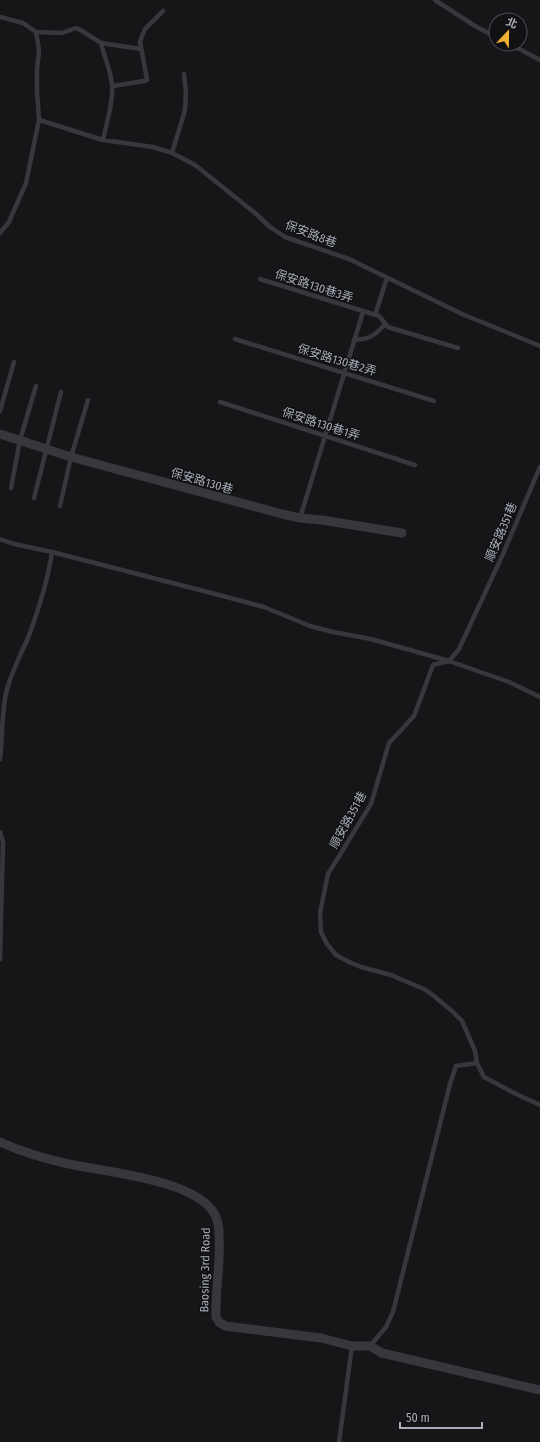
<svg xmlns="http://www.w3.org/2000/svg" width="540" height="1442" viewBox="0 0 540 1442" font-family="'Fira Sans Condensed','Noto Sans TC',sans-serif">
	<style>
		.lines { fill: none; stroke-linecap: round; stroke-linejoin: round }
		.service { stroke: #37383d; stroke-width: 4.5 }
		.minor { stroke: #37383d; stroke-width: 9 }
		.labels { text-anchor: middle; stroke-width: 3; stroke-linejoin: round; paint-order: stroke }
		.street-label { font-size: 12px; fill: #a8adb8; stroke: #111113 }
	</style>
	<rect width="100%" height="100%" fill="#161618"/>
	<g class="lines">
		<!-- service -->
		<path class="service" d="M435 0 475 26 496 37
			M0 17 23 23 36 32 62 33 76 28 82 31 101 43 141 49
			M101 43C104 57 111 70 112 85 114 100 106 125 103 140
			M510 44 540 60
			M113 86 144 81 147 80 140 41 145 29 163 11
			M39 120 103 140 153 147 172 153 195 165 255 213 270 227 285 237 349 259 462 314 540 346
			M172 153 185 110 186 93 184 74
			M0 233 9 222 26 183 39 120 37 92V70L39 50 36 32
			M260 279 379 316 388 327 458 348
			M375 315 387 278
			M235 339 434 401
			M354 340C371 339 374 336 385 324
			M220 402 415 465
			M0 411 14 362
			M540 467 503 554 459 649 449 661 433 665 414 716 389 743 371 804 328 874 320 913 321 932 327 944 336 955 349 962 361 967 391 975 424 989 434 996 453 1012 462 1021 475 1051 477 1063 484 1077 516 1094 540 1105
			M11 488 20 440 36 386
			M34 498 61 392
			M60 506 71 457 88 400
			M300 518 363 312
			M0 539 14 544 52 552 223 596 264 607 310 626 333 632 371 639 449 661 509 682 540 697
			M0 759C3 736 1 707 8 686 13 669 21 654 28 638 38 611 48 581 52 552
			M0 832 3 842 0 959
			M370 1346 386 1327 393 1312 450 1084 456 1066 477 1063
			M339 1442 352 1346"/>
		<!-- minor -->
		<path class="minor" d="M0 434 71 457 282 514 300 518 322 520 402 533
			M0 1142C22 1152 46 1159 69 1164 105 1172 206 1180 217 1220 219 1225 219 1230 219 1235 221 1262 215 1290 216 1317L219 1322 225 1326 321 1338 352 1346H370L382 1353 540 1390"/>
	</g>
	<g class="labels">
		<!-- street labels -->
		<g class="street-label">
			<text transform="translate(311 234) rotate(21)" y="4">保安路8巷</text>
			<text transform="translate(314 286) rotate(18)" y="4">保安路130巷3弄</text>
			<text transform="translate(337 360) rotate(17)" y="4">保安路130巷2弄</text>
			<text transform="translate(321 424) rotate(18)" y="4">保安路130巷1弄</text>
			<text transform="translate(202 481) rotate(16)" y="4">保安路130巷</text>
			<text transform="translate(501 532) rotate(-67)" y="4">順安路351巷</text>
			<text transform="translate(348 820) rotate(-61)" y="4">順安路351巷</text>
			<text transform="translate(205 1270) rotate(-89)" y="4">Baosing 3rd Road</text>
		</g>
	</g>
	<!-- north arrow -->
	<g transform="translate(508 32) rotate(22)"><circle r="19" fill="#111113" stroke="#4d4f55"/>
	<path d="M0-3L7 15L0 10L-7 15Z" fill="#f2b134"/>
	<text y="-6" font-size="11" font-weight="bold" text-anchor="middle" fill="#a8adb8">北</text>
	</g>
	<!-- scale -->
	<path d="M400 1422v6h82v-6" fill="none" stroke="#a8adb8" stroke-width="2"/>
	<text x="406" y="1422" font-size="12" fill="#a8adb8" stroke="#111113" stroke-width="3" paint-order="stroke">50 m</text>
</svg>
